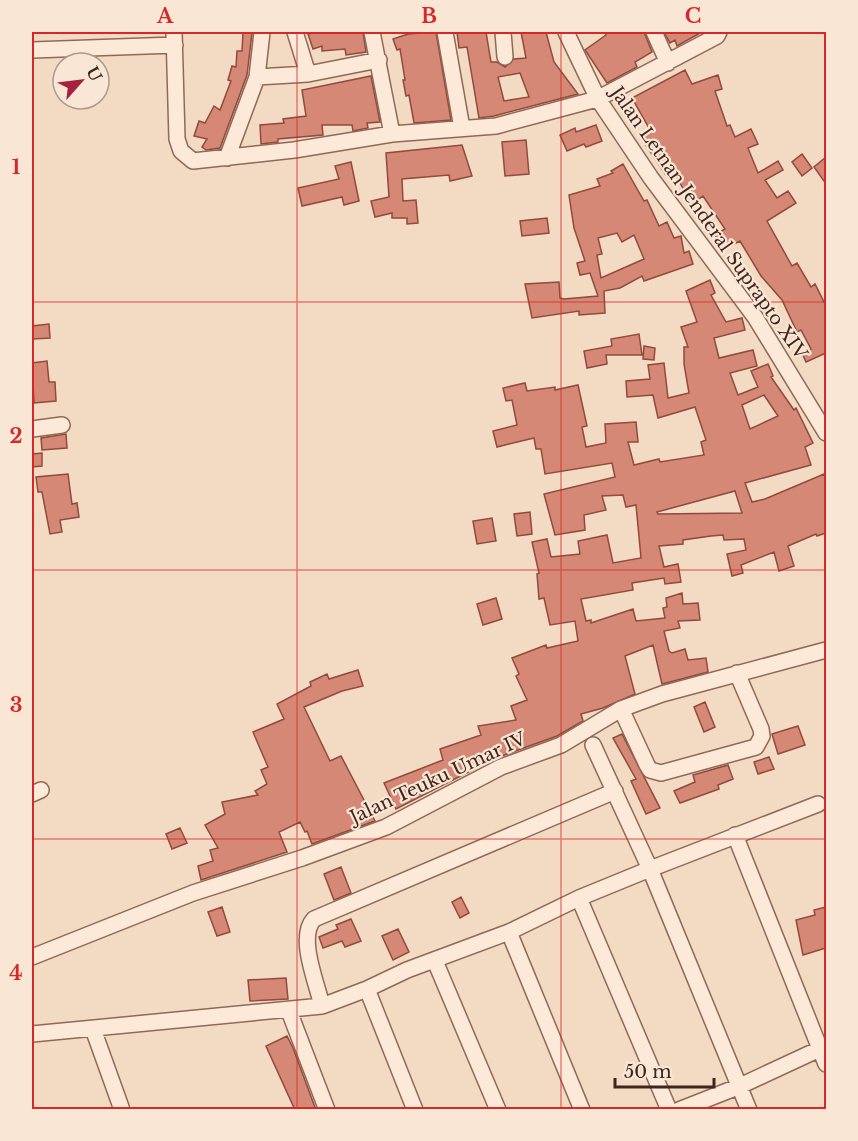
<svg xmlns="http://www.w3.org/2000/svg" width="858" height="1141" viewBox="0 0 858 1141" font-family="'Libre Baskerville',serif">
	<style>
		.building { fill: #d58875; stroke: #914a3b; stroke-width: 1.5; fill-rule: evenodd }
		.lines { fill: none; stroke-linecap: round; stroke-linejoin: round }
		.minor-casing { stroke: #8f6958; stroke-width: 18 }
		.minor { stroke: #fce9d8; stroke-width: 15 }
		.grid { fill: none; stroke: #d62828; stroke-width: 1.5; stroke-opacity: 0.55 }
		.labels { text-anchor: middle; stroke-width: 4.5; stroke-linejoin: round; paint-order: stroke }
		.street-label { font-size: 18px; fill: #3e261d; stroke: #f9e6d4 }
		.neatline { fill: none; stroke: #d62828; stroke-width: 2 }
		.grid-label { font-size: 20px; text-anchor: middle; font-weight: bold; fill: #d62828 }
	</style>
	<rect width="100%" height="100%" fill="#f3dac3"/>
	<!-- building -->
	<path class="building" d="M243 32 252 33 247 75 220 148 206 150 202 147 207 139 194 136 199 121 205 123 214 106 220 110 231 81 228 80 232 66 236 67 237 51H242Z
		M318 32H363L366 52 346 55 345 49 322 51V46L313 49 308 34Z
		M436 32 451 120 414 123 409 95 406 96 403 80H405L400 49 397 50 393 39 408 34Z
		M457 32H486L491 62H497L505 67 514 59 526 58 521 32H546L554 62 578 94 494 116 479 118 467 47 459 48ZM520 73 529 97 504 101 498 77Z
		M605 32H644L652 52 635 62 637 67 607 83 585 50 606 35Z
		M664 32H702L677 46 675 40 670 43Z
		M685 70 692 84 718 75 722 89 715 91 727 126 730 125 735 137 751 129 758 144 748 148 758 173 778 161 783 170 765 180 777 198 788 191 796 203 767 221 792 266 797 263 811 287 815 284 826 306V353L806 362 802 353 811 349 801 330 797 332 782 300 761 276 740 241 724 249 715 235 725 229 703 196 692 204 673 171 666 175 639 135 650 130 632 98Z
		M371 76 380 122 367 123 368 128 353 131 352 125H322L323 135 278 139V142L261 144 260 125 284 123 283 119 306 116 302 90Z
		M596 125 602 141 586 147 584 144 567 151 560 135 575 128 576 132Z
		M526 140 529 174 505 176 502 142Z
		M462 145 472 176 450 181 449 175 402 179 403 201 416 200 418 223 407 224V218H392V213L375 217 371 201 389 197 386 153Z
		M802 154 812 168 802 176 792 162Z
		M826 157V184L814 167Z
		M351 162 359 201 344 205 342 197 302 206 298 188 339 179 335 166Z
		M623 164 644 201 647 200 659 226 667 222 674 238 681 236 684 253 689 251 693 264 644 281 642 276 620 288 604 291 605 313 579 315V311L532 318 525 284 559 282 560 298 564 299 598 296 590 273 580 275 577 263 585 261 574 228 569 195 600 186 597 179 613 173 611 171ZM617 233 622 242 634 235 644 259 601 278 597 255 602 254 598 238Z
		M547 218 549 233 522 236 520 221Z
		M710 280 715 293 711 295 726 322 742 318 745 330 714 338 719 358 753 350 757 366 730 373 738 395 758 387 751 371 768 364 773 376 771 377 794 410 796 408 813 443 805 447 811 465 745 483 752 502 765 499 824 474 826 480V533L817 536 816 534 788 546 794 566 779 571 774 552 741 565 743 573 732 576 727 554 746 550 744 539 724 540 723 535 711 536 683 540V544L659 546 664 567 678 564 681 582 665 584 664 578 632 583 633 590 581 599 586 621 591 620V623L633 609 636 621 665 618 663 608 667 607 666 598 682 593 683 604 698 603 700 620 678 621 680 628 664 631 669 651 672 653 685 649 688 660 706 658 708 672 662 684 653 645 625 656 635 694 603 708 581 714 583 721 557 736 496 758 396 809 384 783 443 760 440 749 481 735 478 726 516 720 511 706 527 700 516 676 519 674 512 658 546 645 547 648 578 641 575 621 550 625 544 598 539 599 537 574 539 573 532 542 547 539 551 557 580 554 578 541 607 535 613 563 641 558 636 505 626 507 623 495 602 496 606 510 584 515 585 530 555 535 544 494 615 477 612 463 545 474 541 449H536L534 438 497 447 493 431 517 425 512 400 506 401 503 388 525 383 527 391 555 387V390L578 385 587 426 582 427 586 447 606 443 605 424 636 422 638 442H628L634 465 659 459 660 462 704 455 701 442 706 440 695 407 658 418 653 395 627 397 626 381 650 379 648 365 664 363 668 398 689 393 684 364V347H688L681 327 697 322 686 291ZM764 395 778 416 750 429 742 405ZM735 491 742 513 658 514 657 512Z
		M49 324 50 338 33 339 32 326Z
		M639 334 642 355H606L607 364 587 368 584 351 612 346 611 339Z
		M644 346 655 348 654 360 643 359Z
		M47 361 49 382H55L56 401 34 403 32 363Z
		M66 434 67 448 42 450 41 438Z
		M42 453V466L32 467V454Z
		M68 474 72 504 77 503 79 517 60 520 62 532 50 534 42 492H38L36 477Z
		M530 512 532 534 517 536 514 514Z
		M492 518 496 541 477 544 473 521Z
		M496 598 502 619 483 625 477 604Z
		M358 670 363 686 342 691 304 707 330 761 341 756 375 821 312 844 307 831 305 832 300 822 279 832 287 852 201 880 198 866 213 861 210 850 218 848 205 825 225 814 222 802 258 795 255 791 267 784 261 770 268 767 253 732 284 719 277 704 311 686 310 682 327 674 329 679Z
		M705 702 715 727 704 732 694 707Z
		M798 726 805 745 778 754 772 734Z
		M622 734 660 808 646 814 631 781 636 779 613 738Z
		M769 757 774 769 758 774 754 762Z
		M728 765 733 779 718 785 719 789 680 803 674 791 695 782 693 775Z
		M180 828 187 843 172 849 166 834Z
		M341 867 351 893 334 900 324 874Z
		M461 897 469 913 460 918 452 902Z
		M222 907 230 932 217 936 208 912Z
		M826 907V948L803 955 796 920 815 915 814 910Z
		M351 919 361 941 345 947 342 941 323 948 319 937 338 929 336 925Z
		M398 929 409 952 393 960 382 936Z
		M286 978 288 999 250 1001 248 980Z
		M287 1036 293 1048 316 1110H295L266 1046Z"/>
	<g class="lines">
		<!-- minor casing -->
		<g class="minor-casing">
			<path id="minor" d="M174 32 177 139 181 151 193 161 294 150 392 134 496 126 597 99 717 36 719 32
				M295 32 308 74
				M372 32 392 134
				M445 32 462 128
				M503 32 505 57
				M566 32 598 99 651 178 755 317 826 433
				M654 32 668 63
				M32 50 175 45
				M257 77 308 74 379 60
				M227 158 257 77 262 32
				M32 429 62 425
				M621 709 647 765 650 770 661 773 756 747 762 736 761 729 737 673
				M593 745 650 869 749 1110
				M32 794 41 790
				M735 835 826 1064
				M579 898 669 1110
				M509 932 582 1110
				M32 957 193 893 302 858 386 827 501 767 561 745 621 709 662 694 826 650
				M435 961 498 1110
				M367 989 415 1110
				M322 1006C317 983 297 937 314 919L615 791
				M289 1011 327 1110
				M93 1029 121 1107
				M32 1034 322 1006 367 989 407 970 509 932 579 898 650 869 818 804
				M679 1110 740 1086 826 1046"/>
		</g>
		<!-- minor -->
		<use href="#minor" class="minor"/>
	</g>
	<!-- grid -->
	<path class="grid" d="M297 32V1110M561 32V1110M32 302H826M32 570H826M32 839H826"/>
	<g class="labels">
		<!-- street labels -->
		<g class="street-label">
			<text transform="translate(709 223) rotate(55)" y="6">Jalan Letnan Jenderal Suprapto XIV</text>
			<text transform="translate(438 778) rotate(-25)" y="6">Jalan Teuku Umar IV</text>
		</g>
	</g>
	<!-- border -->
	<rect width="858" height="1141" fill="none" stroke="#f9e6d4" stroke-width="66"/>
	<!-- north arrow -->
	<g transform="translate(81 81) rotate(62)"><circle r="28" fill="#f9e6d4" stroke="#ae998b" stroke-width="1.5"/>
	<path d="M0-4.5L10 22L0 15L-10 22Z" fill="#a5213e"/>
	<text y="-9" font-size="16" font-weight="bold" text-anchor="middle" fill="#3e261d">U</text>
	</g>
	<!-- scale -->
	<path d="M615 1078v9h99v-9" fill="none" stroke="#3e261d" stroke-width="3"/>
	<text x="624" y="1078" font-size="18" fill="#3e261d" stroke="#f9e6d4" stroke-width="4.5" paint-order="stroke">50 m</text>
	<rect x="33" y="33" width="792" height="1075" class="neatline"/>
	<g class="grid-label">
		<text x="165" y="23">A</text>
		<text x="429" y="23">B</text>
		<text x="693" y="23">C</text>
		<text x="16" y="174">1</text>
		<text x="16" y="443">2</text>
		<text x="16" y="712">3</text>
		<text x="16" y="980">4</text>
	</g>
</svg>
